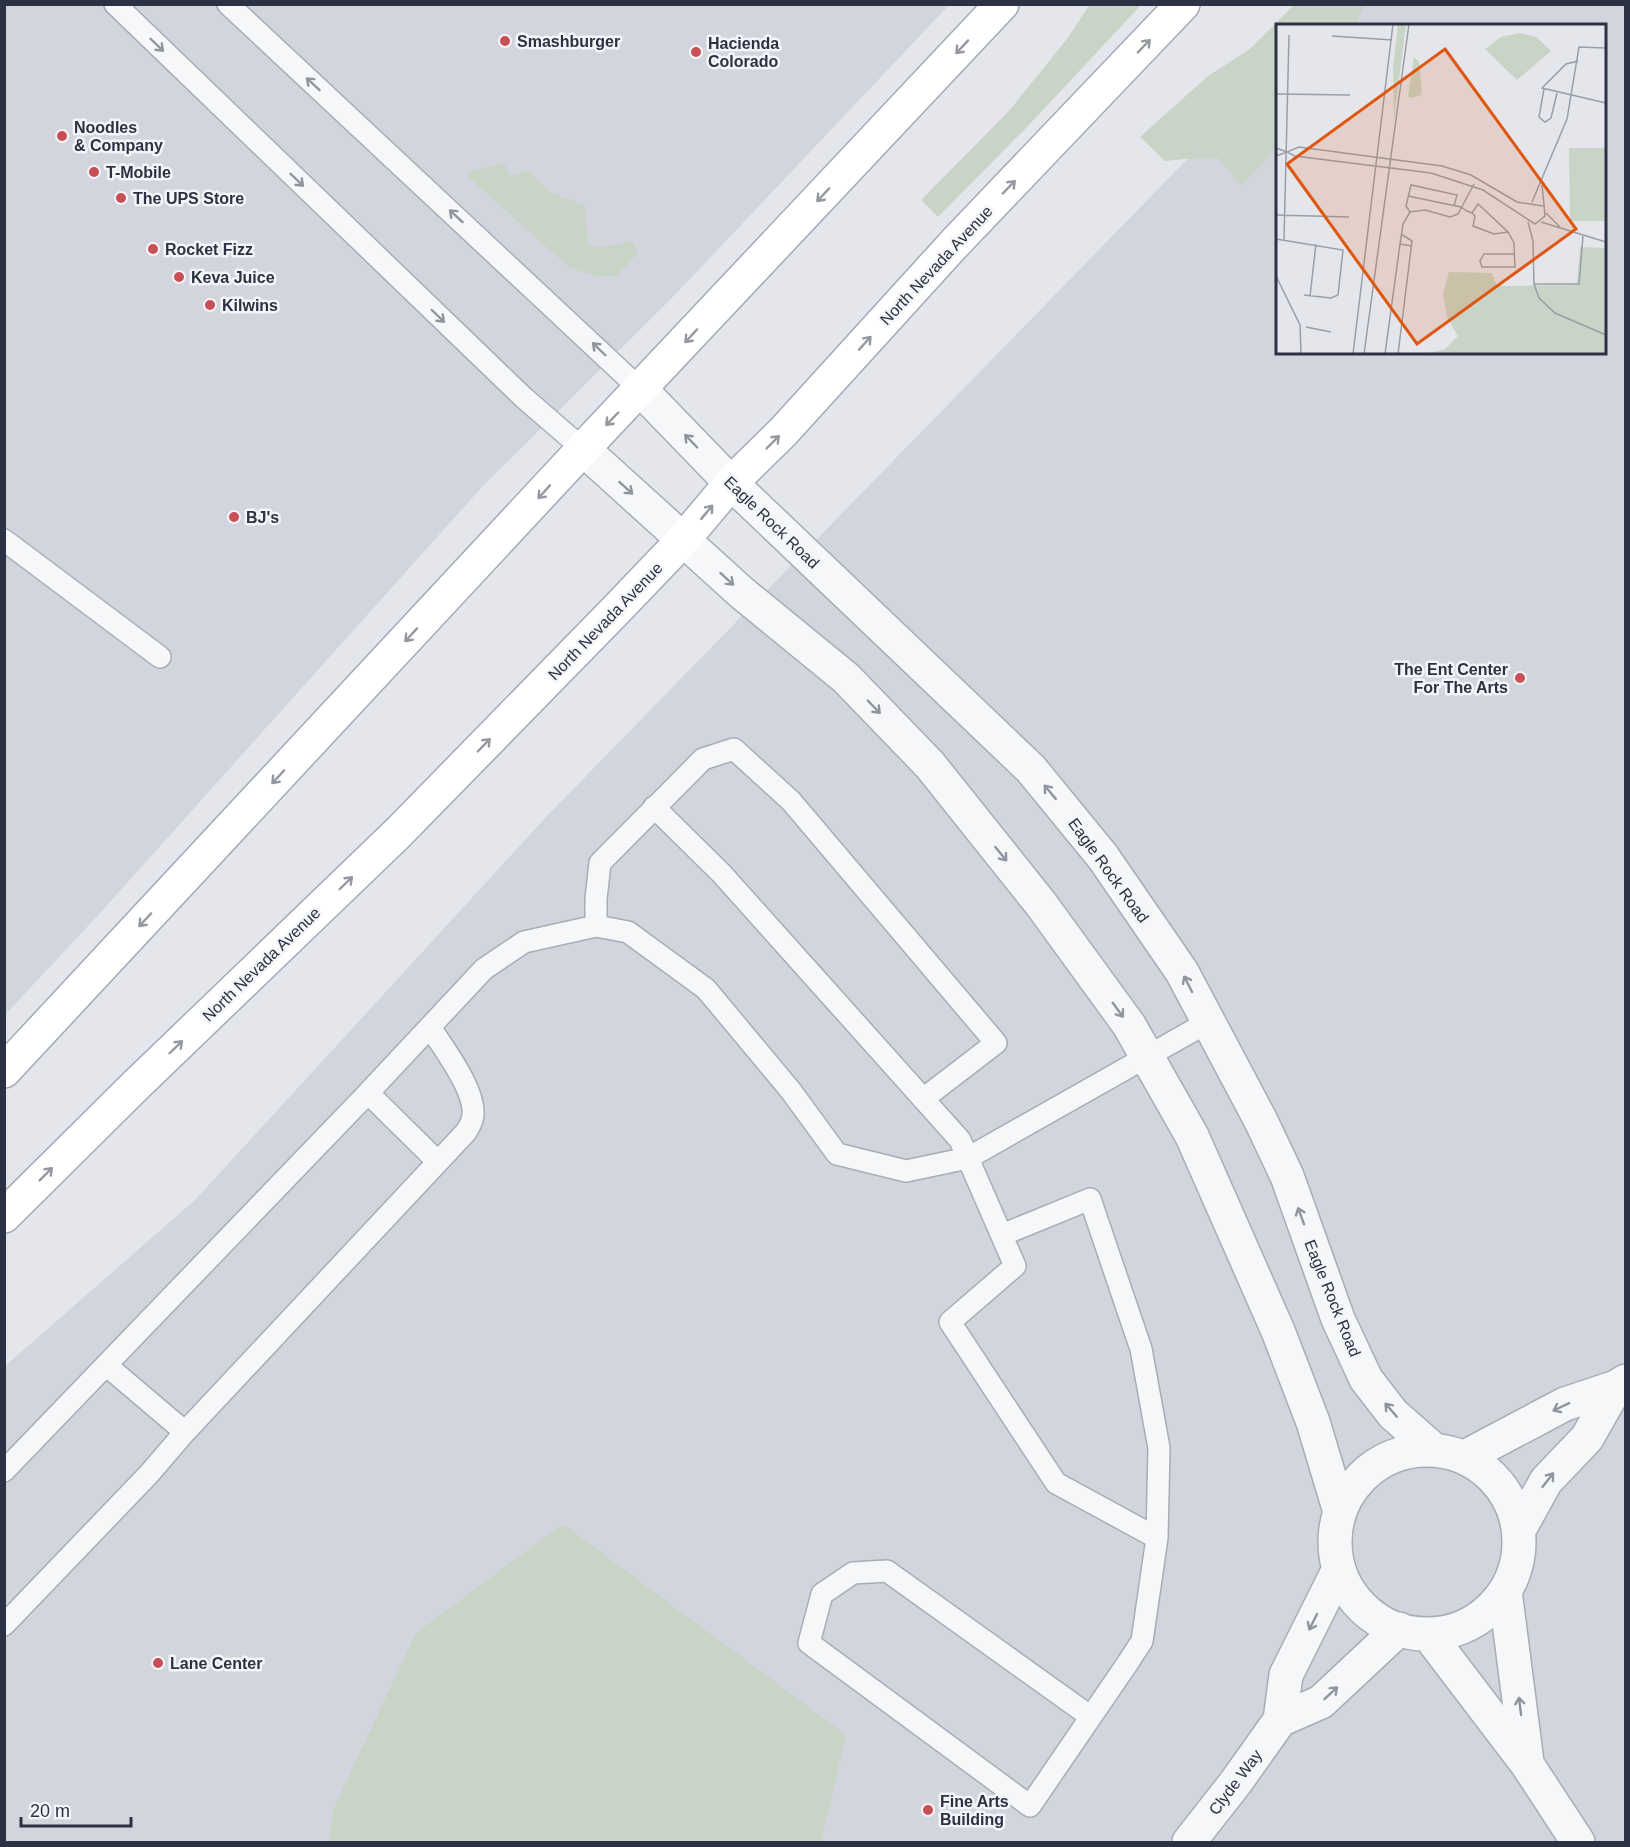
<svg xmlns="http://www.w3.org/2000/svg" width="1630" height="1847" viewBox="0 0 1630 1847" font-family="Helvetica,sans-serif">
	<style>
		.built { fill: #d2d5dd }
		.green { fill: #c8d4c5 }
		.lines { fill: none; stroke-linecap: round; stroke-linejoin: round }
		.lane-casing { stroke: #a9acb5; stroke-width: 24 }
		.street-casing { stroke: #a9acb5; stroke-width: 36 }
		.primary-casing { stroke: #a3a9b6; stroke-width: 36 }
		.lane { stroke: #f6f7f9; stroke-width: 21 }
		.street { stroke: #f6f7f9; stroke-width: 33 }
		.primary { stroke: #fff; stroke-width: 33 }
		.oneway { stroke: #91949e }
		.oneway2 { stroke: #9698a1 }
		.poi-dot { fill: #c94f56; stroke: #f3f5f8; stroke-width: 2 }
		.labels { text-anchor: middle; stroke-width: 5; stroke-linejoin: round; paint-order: stroke }
		.poi-label { font-size: 16px; font-weight: bold; fill: #2c3243; stroke: #f3f5f8; text-anchor: start }
		.street-label { font-size: 16px; fill: #2c3243; stroke: #f3f5f8 }
		.inset-road { fill: none; stroke: #9a9ea8; stroke-width: 1.5 }
		.view { fill: #df570f; fill-opacity: 0.15; stroke: #df570f; stroke-width: 3 }
		.inset-edge { fill: none; stroke: #2c3243; stroke-width: 3 }
	</style>
	<rect width="100%" height="100%" fill="#e4e6eb"/>
	<!-- built -->
	<path class="built" d="M5 5H949L672 298 482 487 101 912 5 1015Z
		M1338 5H1625V1842H5L4 1367 196 1199 547 816 1277 67 1278 352H1604V26L1318 25Z"/>
	<!-- green -->
	<path class="green" d="M1090 4 1141 5 1028 126 938 217 921 200 1009 111 1067 39Z
		M1295 4 1365 5 1354 25 1278 26 1277 147 1242 186 1218 158H1196L1165 161 1140 137 1208 76 1250 49Z
		M503 162 511 176 527 170 549 192 585 205 588 246C604 247 617 246 632 240L638 253 616 276H598L570 268 465 174Z
		M563 1524 846 1735 821 1842H329L333 1810 416 1633Z"/>
	<g class="lines">
		<!-- lane casing -->
		<g class="lane-casing">
			<path id="lane" d="M115 4 523 397 583 449
				M228 4 641 390
				M4 540 160 657
				M654 807 722 874 960 1140 1015 1266 950 1322 1056 1483 1157 1538 1159 1448 1141 1349 1090 1199 1002 1235
				M596 926V899L600 863 703 759 734 749 791 801 996 1043 923 1099
				M368 1093 484 969 524 942 596 926 628 932 706 989 791 1091 837 1154 906 1171 968 1158 1208 1022
				M106 1365 185 1432
				M4 1471 368 1093 438 1162
				M4 1625 149 1474 185 1432 466 1132C468 1128 471 1124 472 1120 480 1095 443 1048 430 1027
				M1091 1717 887 1571 853 1573 822 1594 809 1643 1030 1806 1127 1664 1142 1641 1157 1538"/>
		</g>
		<!-- street casing -->
		<g class="street-casing">
			<path id="street" d="M641 390 731 483 1031 769 1103 857 1182 972 1261 1121 1287 1176 1338 1319 1366 1379 1393 1414 1434 1450
				M583 449 742 593 846 678 930 765 1041 904 1129 1025 1192 1136 1278 1331 1313 1422 1340 1512
				M1335 1542a92 92 0 1 1 184 0a92 92 0 1 1-184 0Z
				M1465 1457 1565 1404 1616 1387 1626 1381
				M1519 1530 1546 1481 1587 1438 1616 1387
				M1505 1591 1527 1762
				M1428 1634 1527 1764 1578 1842
				M1280 1720 1321 1702 1399 1629
				M1189 1842 1236 1782 1280 1720 1286 1675 1339 1569"/>
		</g>
		<!-- primary casing -->
		<g class="primary-casing">
			<path id="primary" d="M4 1071 583 449 1002 4
				M4 1216 133 1088 399 832 617 609 683 540 731 483 783 432 954 244 1183 4"/>
		</g>
		<!-- lane -->
		<use href="#lane" class="lane"/>
		<!-- street -->
		<use href="#street" class="street"/>
		<!-- primary -->
		<use href="#primary" class="primary"/>
	</g>
	<!-- one-way arrows -->
	<defs><path id="oneway-shaft" d="M-6 0H5M1.5-3L5.5 0L1.5 3" fill="none" stroke-width="1.6" stroke-linecap="round" stroke-linejoin="round" transform="scale(1.5)"/></defs>
	<g class="oneway">
		<use href="#oneway-shaft" transform="translate(157 45) rotate(44)"/>
		<use href="#oneway-shaft" transform="translate(313 84) rotate(-137)"/>
		<use href="#oneway-shaft" transform="translate(297 180) rotate(44)"/>
		<use href="#oneway-shaft" transform="translate(456 216) rotate(-137)"/>
		<use href="#oneway-shaft" transform="translate(438 316) rotate(44)"/>
		<use href="#oneway-shaft" transform="translate(599 349) rotate(-136)"/>
		<use href="#oneway-shaft" transform="translate(691 441) rotate(-134)"/>
		<use href="#oneway-shaft" transform="translate(626 488) rotate(42)"/>
		<use href="#oneway-shaft" transform="translate(727 579) rotate(42)"/>
		<use href="#oneway-shaft" transform="translate(874 707) rotate(46)"/>
		<use href="#oneway-shaft" transform="translate(1050 792) rotate(-130)"/>
		<use href="#oneway-shaft" transform="translate(1001 854) rotate(51)"/>
		<use href="#oneway-shaft" transform="translate(1188 984) rotate(-117)"/>
		<use href="#oneway-shaft" transform="translate(1118 1010) rotate(54)"/>
		<use href="#oneway-shaft" transform="translate(1301 1216) rotate(-110)"/>
		<use href="#oneway-shaft" transform="translate(1561 1407) rotate(154)"/>
		<use href="#oneway-shaft" transform="translate(1391 1410) rotate(-131)"/>
		<use href="#oneway-shaft" transform="translate(1548 1480) rotate(-52)"/>
		<use href="#oneway-shaft" transform="translate(1313 1622) rotate(117)"/>
		<use href="#oneway-shaft" transform="translate(1331 1693) rotate(-43)"/>
		<use href="#oneway-shaft" transform="translate(1520 1706) rotate(-97)"/>
	</g>
	<g class="oneway2">
		<use href="#oneway-shaft" transform="translate(1144 46) rotate(-46)"/>
		<use href="#oneway-shaft" transform="translate(962 47) rotate(133)"/>
		<use href="#oneway-shaft" transform="translate(1009 187) rotate(-46)"/>
		<use href="#oneway-shaft" transform="translate(823 195) rotate(133)"/>
		<use href="#oneway-shaft" transform="translate(691 336) rotate(133)"/>
		<use href="#oneway-shaft" transform="translate(865 343) rotate(-48)"/>
		<use href="#oneway-shaft" transform="translate(612 419) rotate(134)"/>
		<use href="#oneway-shaft" transform="translate(773 442) rotate(-45)"/>
		<use href="#oneway-shaft" transform="translate(544 492) rotate(132)"/>
		<use href="#oneway-shaft" transform="translate(707 512) rotate(-50)"/>
		<use href="#oneway-shaft" transform="translate(411 635) rotate(133)"/>
		<use href="#oneway-shaft" transform="translate(484 745) rotate(-46)"/>
		<use href="#oneway-shaft" transform="translate(278 777) rotate(133)"/>
		<use href="#oneway-shaft" transform="translate(346 883) rotate(-44)"/>
		<use href="#oneway-shaft" transform="translate(145 920) rotate(133)"/>
		<use href="#oneway-shaft" transform="translate(176 1047) rotate(-44)"/>
		<use href="#oneway-shaft" transform="translate(46 1174) rotate(-45)"/>
	</g>
	<!-- markers -->
	<g class="poi-dot">
		<circle cx="505" cy="41" r="6"/>
		<circle cx="696" cy="52" r="6"/>
		<circle cx="62" cy="136" r="6"/>
		<circle cx="94" cy="172" r="6"/>
		<circle cx="121" cy="198" r="6"/>
		<circle cx="153" cy="249" r="6"/>
		<circle cx="179" cy="277" r="6"/>
		<circle cx="210" cy="305" r="6"/>
		<circle cx="234" cy="517" r="6"/>
		<circle cx="1520" cy="678" r="6"/>
		<circle cx="158" cy="1663" r="6"/>
		<circle cx="928" cy="1810" r="6"/>
	</g>
	<g class="labels">
		<!-- poi labels -->
		<g class="poi-label">
			<text x="517" y="47">Smashburger</text>
			<text x="708" y="49">Hacienda<tspan x="708" dy="18">Colorado</tspan></text>
			<text x="74" y="133">Noodles<tspan x="74" dy="18">&amp; Company</tspan></text>
			<text x="106" y="178">T-Mobile</text>
			<text x="133" y="204">The UPS Store</text>
			<text x="165" y="255">Rocket Fizz</text>
			<text x="191" y="283">Keva Juice</text>
			<text x="222" y="311">Kilwins</text>
			<text x="246" y="523">BJ's</text>
			<text x="1508" y="675" text-anchor="end">The Ent Center<tspan x="1508" dy="18">For The Arts</tspan></text>
			<text x="170" y="1669">Lane Center</text>
			<text x="940" y="1807">Fine Arts<tspan x="940" dy="18">Building</tspan></text>
		</g>
		<!-- street labels -->
		<g class="street-label">
			<text transform="translate(936 265) rotate(-47)" y="6">North Nevada Avenue</text>
			<text transform="translate(772 522) rotate(44)" y="6">Eagle Rock Road</text>
			<text transform="translate(605 621) rotate(-46)" y="6">North Nevada Avenue</text>
			<text transform="translate(1109 870) rotate(54)" y="6">Eagle Rock Road</text>
			<text transform="translate(261 964) rotate(-44)" y="6">North Nevada Avenue</text>
			<text transform="translate(1333 1298) rotate(68)" y="6">Eagle Rock Road</text>
			<text transform="translate(1235 1782) rotate(-53)" y="6">Clyde Way</text>
		</g>
	</g>
	<!-- overview -->
	<g transform="translate(1276 24)">
		<rect width="330" height="330" fill="#e4e6eb"/>
		<path d="M122 0H130L118 95 117 43ZM244 9 260 13 275 27 241 56 209 25 225 13ZM138 33 143 38 146 66 145 71 136 74 132 73ZM293 124H330V197H294ZM304 223 330 224V330H151L169 325 182 312 171 293 167 270 173 248 216 249 221 262 301 261Z" fill="#c8d4c5"/>
		<path class="inset-road" d="M56 12 116 16M302 37 290 40 266 64 330 79M268 65 263 93 269 98 275 94 281 69M0 70 74 71M0 124 11 128 23 123 166 142 195 151 241 178 267 182M0 132 11 128 19 132 155 149 207 166 259 200 269 192 266 161M132 172 185 183 191 187 196 189 199 192 197 202 218 210 232 208 202 180 196 189M256 178 291 95 303 23 330 24M134 188 130 182 135 161 181 171 178 182M270 189 284 203M0 191 73 193M252 198 257 217 258 260 263 274 279 289 330 311M265 198 330 218M232 208 238 219V222L239 243H206L204 237 208 230H238M0 215 67 226 62 271 55 274 28 271M8 216 13 11M124 220 127 200 134 188 149 186 174 193 182 190 198 160M0 252 24 301 25 330M258 260H303L307 212M34 272 40 220M30 303 55 308M77 330 117 0M88 330 133 0M109 330 124 220 136 222M122 330 136 217 125 210"/>
		<path class="view" d="M169 25 300 205 141 320 11 140Z"/>
		<rect width="330" height="330" class="inset-edge"/>
	</g>
	<!-- border -->
	<rect width="1630" height="1847" fill="none" stroke="#2c3243" stroke-width="12"/>
	<!-- scale -->
	<path d="M21 1817v9h110v-9" fill="none" stroke="#2c3243" stroke-width="3"/>
	<text x="30" y="1817" font-size="18" fill="#2c3243" stroke="#f3f5f8" stroke-width="4.5" paint-order="stroke">20 m</text>
</svg>
